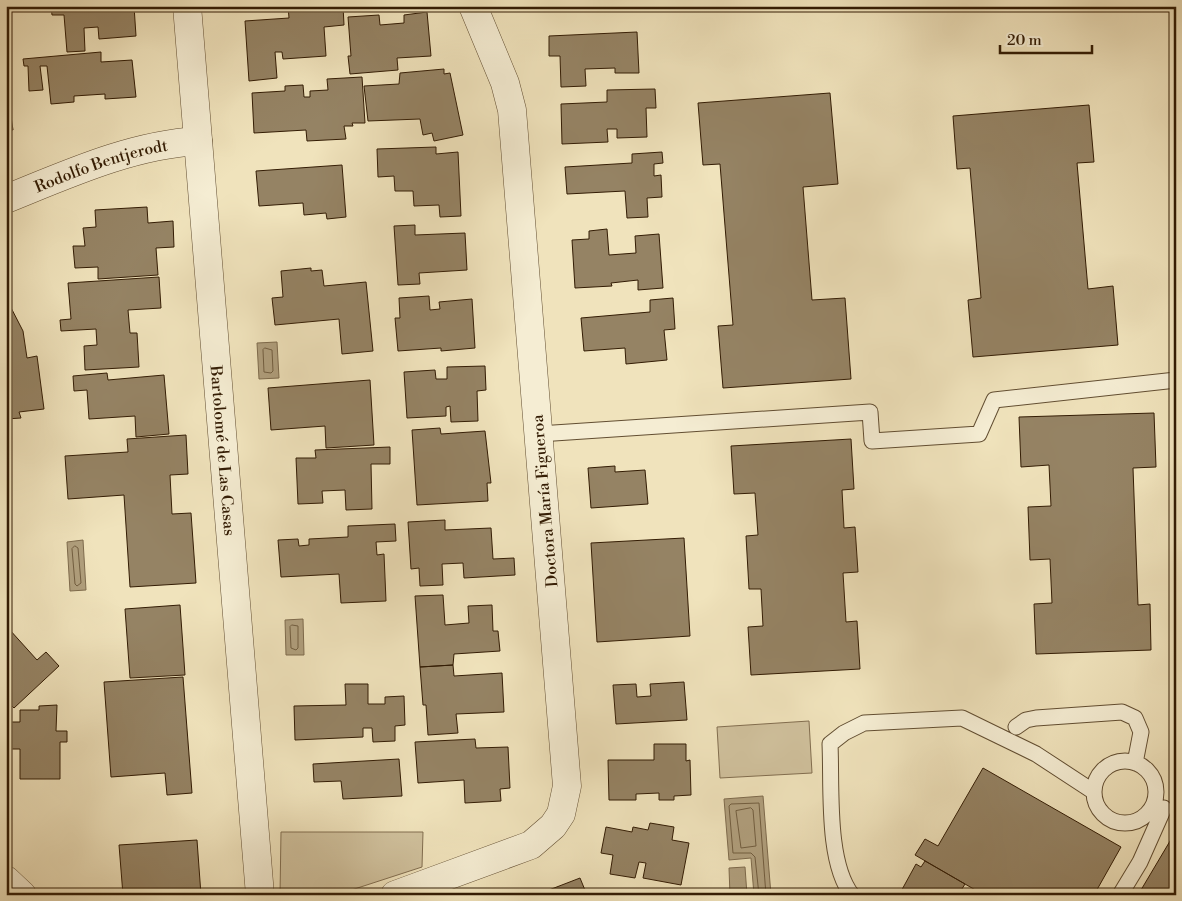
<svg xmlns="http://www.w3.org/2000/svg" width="1182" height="901" viewBox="0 0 1182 901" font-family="'Libre Bodoni',serif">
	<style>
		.green { fill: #d0c19d; stroke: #826e50 }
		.water { fill: #b09f7d; stroke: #7e6b4d }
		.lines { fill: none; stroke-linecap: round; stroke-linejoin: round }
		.shore { stroke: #725e40; stroke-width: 1 }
		.building { fill: #958364; stroke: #331c04 }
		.lane-casing { stroke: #624e32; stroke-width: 17 }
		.street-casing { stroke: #624e32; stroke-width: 29 }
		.lane { stroke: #f5edd3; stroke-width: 15 }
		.street { stroke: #f5edd3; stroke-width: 28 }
		.labels { text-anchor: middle; stroke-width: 4; stroke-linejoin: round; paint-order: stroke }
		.street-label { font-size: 16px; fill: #331c04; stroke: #f5edd3 }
	</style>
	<rect width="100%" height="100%" fill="#f0e3bc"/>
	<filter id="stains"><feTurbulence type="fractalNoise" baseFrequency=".004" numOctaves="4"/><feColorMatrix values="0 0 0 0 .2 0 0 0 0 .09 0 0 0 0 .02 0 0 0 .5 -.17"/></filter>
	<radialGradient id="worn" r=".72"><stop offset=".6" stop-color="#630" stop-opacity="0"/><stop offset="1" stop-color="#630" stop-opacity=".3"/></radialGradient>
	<!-- green -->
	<path class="green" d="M809 721 812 773 720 778 717 727Z
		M281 832H423L422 867 336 895H280Z"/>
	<!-- water -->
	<path class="water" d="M277 342 279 378 259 379 257 343Z
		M83 540 86 590 70 591 67 542Z
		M303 619 304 655H286L285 620Z
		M763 796 771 895H754L751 858 729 860 724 799Z
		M745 867 747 895H730L729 868Z"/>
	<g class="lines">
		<!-- shore -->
		<path class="shore" d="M265 348 272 350 273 371 271 373 264 372 263 350Z
			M75 546 78 548 81 583 77 586 75 584 72 549Z
			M292 625 298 626V648L296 650 291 648 290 627Z
			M751 808 753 810 756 846 741 848 736 811Z
			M759 895 755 857 751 853H733L729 806 731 804 759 803 766 895"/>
	</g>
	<!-- building -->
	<path class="building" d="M51 6H134L136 36 99 39 98 27 84 28 85 51 67 52 64 15H52Z
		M288 6H343L344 25 324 27 326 56 283 59 282 52H275L277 78 249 81 245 21 289 18Z
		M693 6H724V11L693 10Z
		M427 12 431 56 397 58 398 70 350 74 348 56H351L348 17 379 15 380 25 404 23V15Z
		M637 32 639 73H615V68L585 69 586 86 561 87 560 56H549V36Z
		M101 52V62L132 60 136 97 105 99V94L74 96V102L51 104 47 66H40L43 90 29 91 28 66H24L23 59Z
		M444 69V74L450 73 463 135 434 141 432 133 423 135 420 119 368 121 364 86 399 84 400 73Z
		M362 77 365 123H352L353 126H344L346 139 307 141 306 130 254 133 252 93 285 91V86L303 85 304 97H310V91L328 90 327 79Z
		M6 84 13 130H6Z
		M655 89 656 108H646L647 137 617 138V129H607L608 142 562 144 561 104 607 102V90Z
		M830 93 838 184 803 187 812 300 845 298 851 379 723 388 718 326 733 325 720 164 703 165 698 103Z
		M1089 105 1094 162 1077 163 1088 289 1113 286 1118 345 973 357 968 300 981 298 970 168 957 169 953 116Z
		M436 147V154L458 152 461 216 440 217 439 205 414 206 413 191H395L394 176 378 177 377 149Z
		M662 152 663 163 654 164V176L661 175 662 197 647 198 648 217 627 218 625 191 567 194 565 167 632 163V154Z
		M342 165 346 217 327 219 326 213 304 215 303 203 259 206 256 171Z
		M147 207 148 223 173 221 174 247 156 248 158 275 98 279V267L75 268 73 246H85L83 228 96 227 95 210Z
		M415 225V235L465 233 467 270 419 273 420 284 398 285 394 226Z
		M607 229 609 255 636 253 635 236 659 234 663 288 638 290V280L611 283 612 286 575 288 572 240 589 239V231Z
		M311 268V271L322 270 324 286 366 282 373 351 342 354 339 319 275 325 272 298 283 297 281 271Z
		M159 277 161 308 128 310 130 333H137L139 367 85 370 84 346 97 345 96 329 61 331 60 320 71 319 68 283Z
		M429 296 430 310 440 309 439 302 472 299 475 348 441 351V348L398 351 395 318H400L399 298Z
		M6 298 23 331 27 358 37 356 44 409 19 412 21 418 6 419Z
		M673 298 675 329 664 330 667 360 626 364 625 348 584 351 581 318 650 312V300Z
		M485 366 486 390 477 391 478 421 451 422 450 406 446 407V416L407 418 404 372 435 370 436 379H447V367Z
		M107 373 108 380 164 375 169 434 136 437 135 416 89 419 87 390 74 391 73 376Z
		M370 380 374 445 326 448 325 426 271 430 268 388Z
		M1154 413 1156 467 1133 468 1138 605 1150 604 1151 650 1036 654 1034 604 1052 603 1050 559 1030 560 1028 507 1051 506 1049 465 1021 467 1019 417Z
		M440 428 441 434 485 431 491 483H487L488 501 417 505 412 430Z
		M186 435 188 474 170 475 172 514 191 513 196 583 130 587 124 495 68 499 65 456 128 452 127 439Z
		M851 439 854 489 842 490 844 528 855 527 858 572 843 573 846 622 857 621 860 669 751 675 748 627 763 626 761 589H749L746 536 758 535 755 493 734 494 731 446Z
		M390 447V464H371L372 509 346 510 345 490 322 491 323 503 298 504 296 458H316L315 450Z
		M615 466V472L645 470 648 504 591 508 588 468Z
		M445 520V530L491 528 493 559 514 558 515 575 464 578 463 563 442 564 443 585 420 586 419 568 411 569 408 522Z
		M395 524 396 541 376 542 377 555 384 554 386 601 341 603 339 574 281 577 278 540 298 539 299 546 309 545V539L348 537V526Z
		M684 538 690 636 597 642 591 543Z
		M443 595 445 625 469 623 468 606 492 605 493 631H498L500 651 454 654 453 665 420 667 415 596Z
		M180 605 185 675 130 678 125 609Z
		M9 629 37 660 46 652 59 666 14 708 6 700V631Z
		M453 665 454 676 502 673 504 712 456 714 458 733 428 735 426 705H423L420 667Z
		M183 677 192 793 167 795 165 773 111 777 104 682Z
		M684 682 687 720 616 724 613 685 636 684 637 697 651 696 650 684Z
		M345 684H368V704H385V697L404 696 405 725 395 726V741L373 742 372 728H363V737L295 740 294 706 346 705Z
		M57 705 56 731H67V742H60V779H20V749H6V722H20V710H39V706Z
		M475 739 476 748 508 747 510 788 500 789 501 801 465 803 464 780 418 783 415 742Z
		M654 744H686V761L690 760 691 795 674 796V800H659V793L636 794V800H609L608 760H654Z
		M399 759 402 796 343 799 341 781 314 782 313 764Z
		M983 768 1121 847 1094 895H984L915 855 925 839 938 846Z
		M650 823 674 827 672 840 689 843 681 885 643 878 646 863 639 862 635 878 610 874 613 855 601 853 606 827 632 832 633 827 648 830Z
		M1176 831V895H1138Z
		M197 840 201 895H153V893L123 895 119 845Z
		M925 861 965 884 960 892 965 895H899L916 864 921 867Z
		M580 878 587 895H536Z"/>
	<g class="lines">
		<!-- lane casing -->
		<g class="lane-casing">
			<path id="lane" d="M539 434 870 412 872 441 979 434 994 400 1176 380
				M1016 727 1026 720 1036 718 1122 712 1135 718 1141 732 1135 763
				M1094 792a31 31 0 1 1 62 0a31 31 0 1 1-62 0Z
				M852 895C826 862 832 786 830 744L844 733 864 723 962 718 1036 754 1094 792
				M1120 895 1140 862 1164 808"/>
		</g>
		<!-- street casing -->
		<g class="street-casing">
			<g id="street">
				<path id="s1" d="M187 6 260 895"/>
				<path id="s2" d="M6 199C68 174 131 145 198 141"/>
				<path d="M6 880 22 895"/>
				<path d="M395 895 531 845 553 826 561 814 567 786 512 110 505 83 473 6"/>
			</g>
		</g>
		<!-- lane -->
		<use href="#lane" class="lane"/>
		<!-- street -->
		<use href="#street" class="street"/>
	</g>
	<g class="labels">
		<!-- street labels -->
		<g class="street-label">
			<text dy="6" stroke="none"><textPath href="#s2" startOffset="101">Rodolfo Bentjerodt</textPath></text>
			<text dy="6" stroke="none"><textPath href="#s1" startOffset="446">Bartolomé de Las Casas</textPath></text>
			<text transform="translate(544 501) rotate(-95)" y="6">Doctora María Figueroa</text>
		</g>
	</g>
	<!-- margin -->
	<rect width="1182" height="901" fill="none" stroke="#f0e3bc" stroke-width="25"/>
	<rect x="8" y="8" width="1167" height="886" fill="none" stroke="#331c04" stroke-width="2.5"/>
	<rect x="12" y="12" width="1157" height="876" fill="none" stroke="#331c04"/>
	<!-- scale -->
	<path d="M1000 45v8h92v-8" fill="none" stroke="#331c04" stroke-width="2.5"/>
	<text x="1007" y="45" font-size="15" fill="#331c04" stroke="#f5edd3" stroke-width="4" paint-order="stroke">20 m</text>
	<rect width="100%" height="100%" filter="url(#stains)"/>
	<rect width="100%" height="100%" fill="url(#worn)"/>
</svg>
